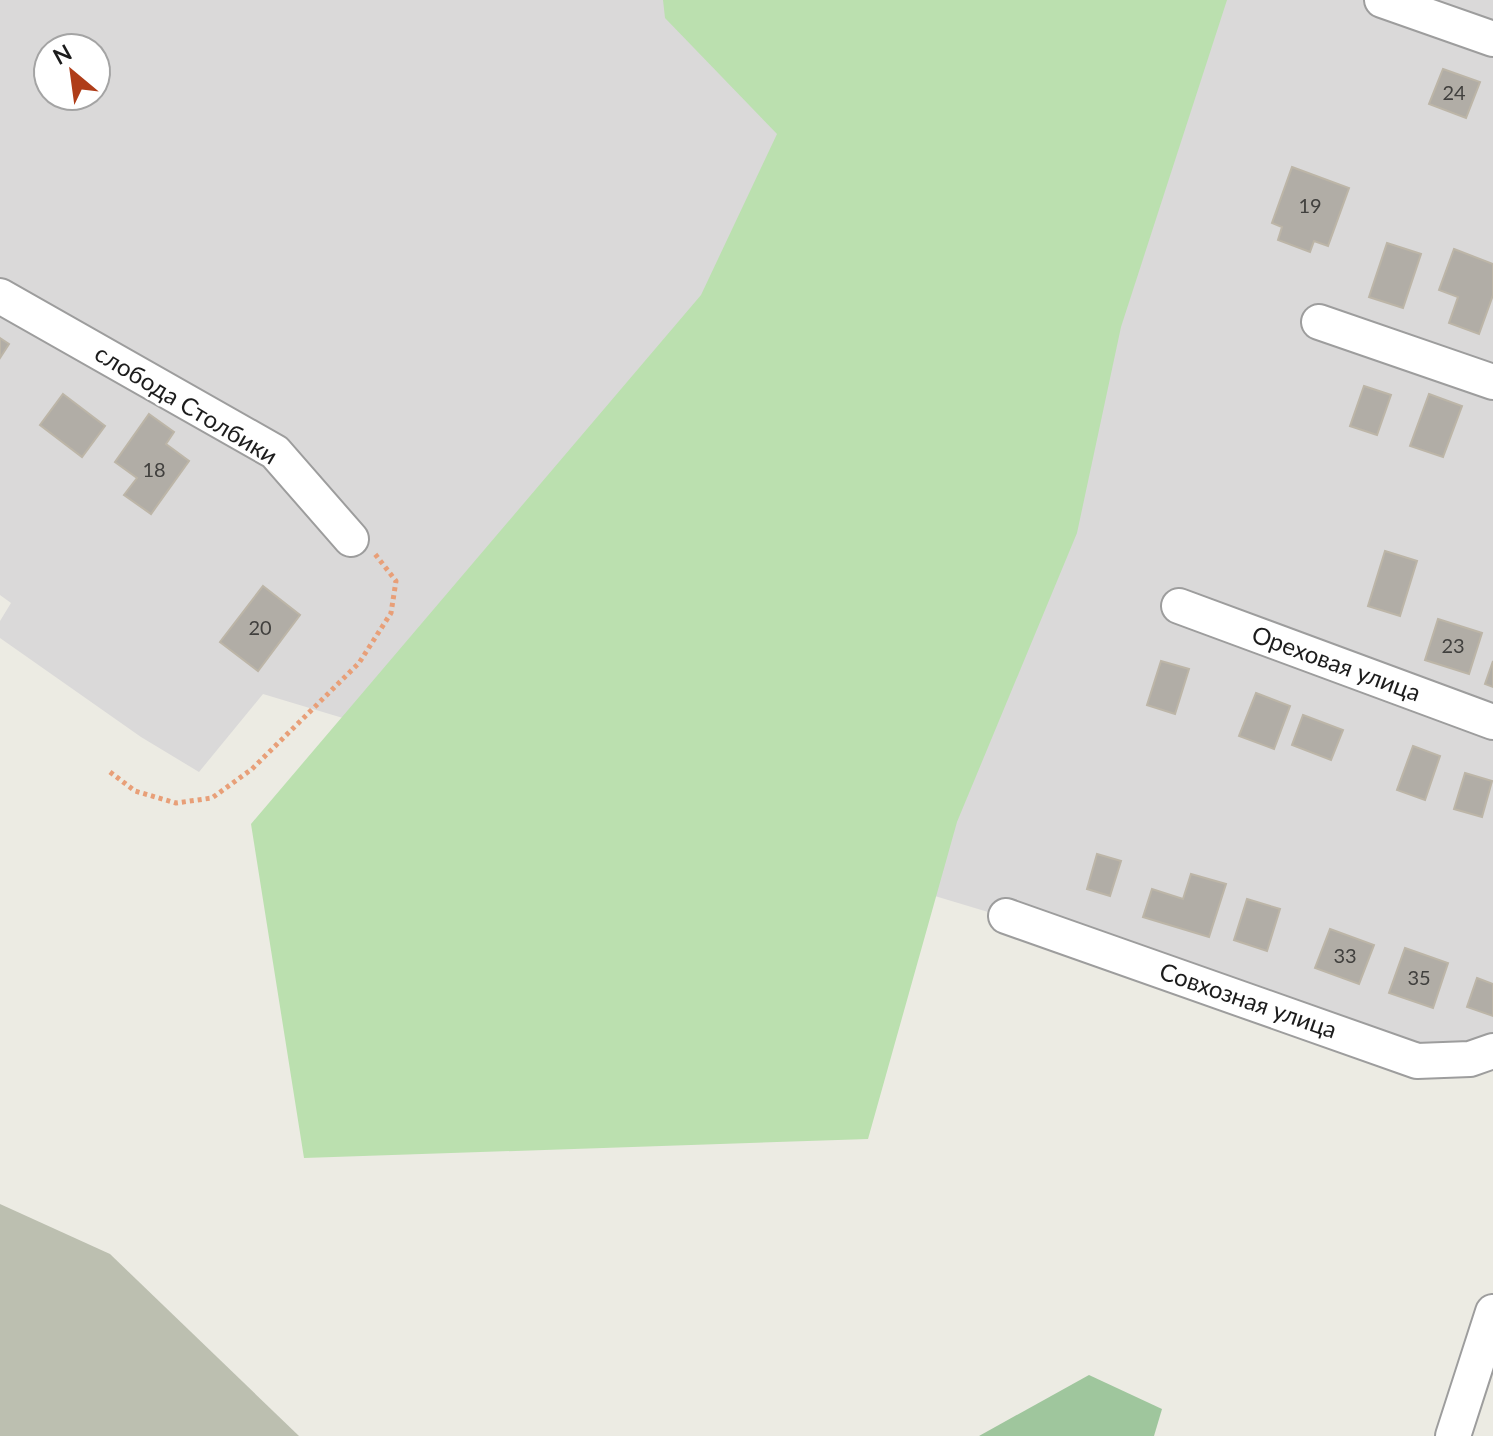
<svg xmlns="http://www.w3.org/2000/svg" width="1493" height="1436" viewBox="0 0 1493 1436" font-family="Lato,sans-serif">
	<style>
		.residential { fill: #dad9d9; fill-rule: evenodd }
		.construction { fill: #bcbfb0 }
		.grass { fill: #bbe0af }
		.forest { fill: #9fc69d }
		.building { fill: #b1ada6; stroke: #bcb5a7; stroke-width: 2 }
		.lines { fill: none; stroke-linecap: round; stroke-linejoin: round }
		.minor-casing { stroke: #9d9d9d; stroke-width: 38 }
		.path { stroke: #e89f78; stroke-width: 5; stroke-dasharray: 4 4; stroke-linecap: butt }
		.minor { stroke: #fff; stroke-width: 34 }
		.labels { text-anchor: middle; stroke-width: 6; stroke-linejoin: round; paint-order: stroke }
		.number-label { font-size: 20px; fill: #41403e }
		.street-label { font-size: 24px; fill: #1c1c1c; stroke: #fff }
	</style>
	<rect width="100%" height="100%" fill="#ecebe3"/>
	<!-- residential -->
	<path class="residential" d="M0 0H1493V1037L1470 1057 263 694 199 772 141 737 0 638V621L11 603 0 595ZM48 48H96V96H48Z"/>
	<!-- construction -->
	<path class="construction" d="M0 1204 110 1254 299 1436H0Z"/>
	<!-- grass -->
	<path class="grass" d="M663 0H1227L1121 327 1077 533 957 822 868 1139 304 1158 251 824 701 295 777 134 665 18Z"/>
	<!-- forest -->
	<path class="forest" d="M1089 1375 1162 1409 1154 1436H979Z"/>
	<!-- building -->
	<path class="building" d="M1443 69 1480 82 1466 118 1429 104Z
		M1292 167 1349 188 1328 246 1314 241 1310 252 1278 240 1282 227 1272 223Z
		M1387 243 1421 254 1403 308 1369 297Z
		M1454 249 1493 264V295L1479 334 1449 323 1458 297 1439 290Z
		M0 338 9 344 0 358Z
		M1364 386 1391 395 1377 435 1350 426Z
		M63 394 105 426 82 457 40 425Z
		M1429 394 1462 406 1443 457 1410 446Z
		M149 414 174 432 166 444 189 461 151 514 124 495 137 478 115 462Z
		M1385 551 1417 561 1400 616 1368 606Z
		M263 586 300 615 258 671 220 642Z
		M1438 619 1482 633 1469 674 1425 660Z
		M1161 661 1189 669 1175 714 1147 705Z
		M1493 661V687L1485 684Z
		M1256 693 1290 706 1274 749 1239 736Z
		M1303 715 1343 730 1331 760 1292 745Z
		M1413 746 1440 756 1425 800 1397 790Z
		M1465 773 1492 781 1482 817 1454 809Z
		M1097 854 1121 861 1110 896 1087 889Z
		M1191 874 1226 884 1209 937 1143 917 1152 889 1183 899Z
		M1247 899 1280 909 1267 951 1234 940Z
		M1330 929 1374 945 1359 984 1315 968Z
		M1405 948 1448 963 1433 1008 1389 993Z
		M1477 978 1493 984V1016L1467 1007Z"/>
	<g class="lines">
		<!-- minor casing -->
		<g class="minor-casing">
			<path id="minor" d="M1382 0 1493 39
				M0 296 275 452 351 539
				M1319 322 1493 382
				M1179 606 1493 722
				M1006 916 1417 1061 1470 1059 1493 1051
				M1453 1436 1493 1312"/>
		</g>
		<!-- path -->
		<path class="path" d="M110 772 135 791 176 803 212 798 252 769 359 663 391 613 396 581 375 554"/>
		<!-- minor -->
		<use href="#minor" class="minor"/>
	</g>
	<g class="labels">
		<!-- number labels -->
		<g class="number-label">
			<text x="1454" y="100">24</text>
			<text x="1310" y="213">19</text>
			<text x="154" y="477">18</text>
			<text x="260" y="635">20</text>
			<text x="1453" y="653">23</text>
			<text x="1345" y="963">33</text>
			<text x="1419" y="985">35</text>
		</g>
		<!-- street labels -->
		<g class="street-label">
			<text transform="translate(186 405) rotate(31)" y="8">слобода Столбики</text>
			<text transform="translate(1336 664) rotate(20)" y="8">Ореховая улица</text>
			<text transform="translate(1248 1001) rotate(19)" y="8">Совхозная улица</text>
		</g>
	</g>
	<!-- north arrow -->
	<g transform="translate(72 72) rotate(331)"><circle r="38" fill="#ffffff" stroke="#a4a4a4" stroke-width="2"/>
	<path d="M0-6L14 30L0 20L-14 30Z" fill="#af3d19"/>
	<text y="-12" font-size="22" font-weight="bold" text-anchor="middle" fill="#1c1c1c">N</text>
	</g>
</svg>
